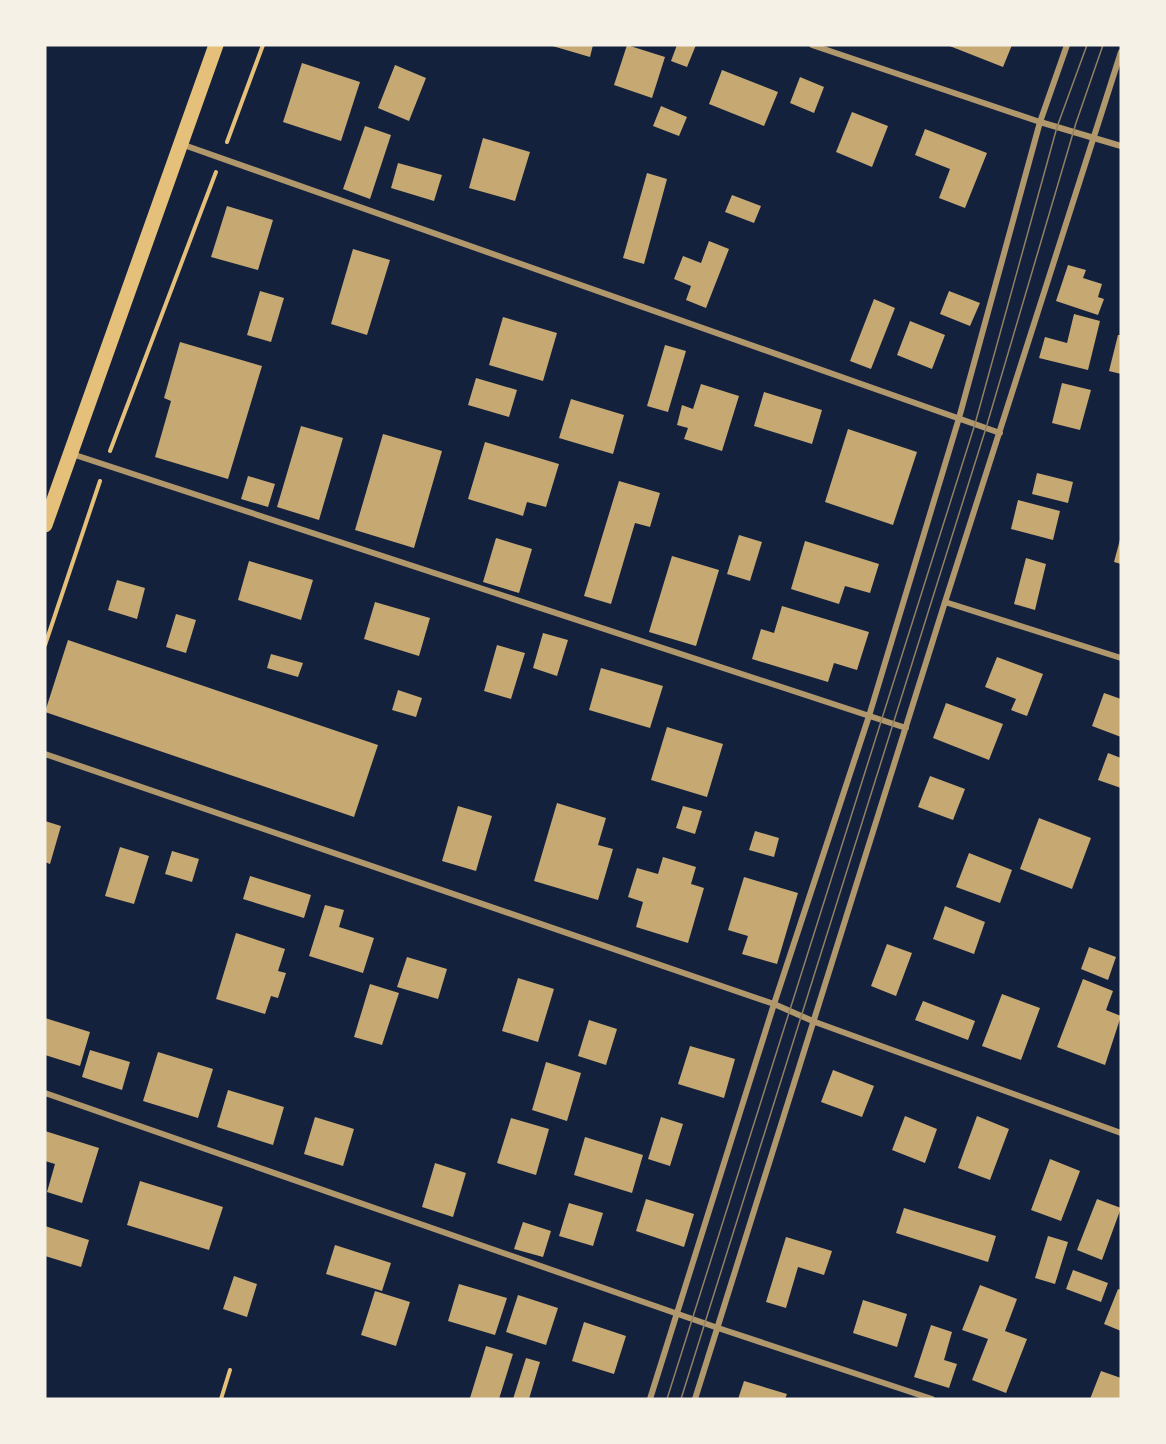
<svg xmlns="http://www.w3.org/2000/svg" width="1166" height="1444" viewBox="0 0 1166 1444" font-family="'Fira Sans',sans-serif">
	<style>
		.building { fill: #c6a872 }
		.lines { fill: none; stroke-linecap: round; stroke-linejoin: round }
		.path { stroke: #e5c07b; stroke-width: 4 }
		.minor { stroke: #b1986c; stroke-width: 6 }
		.primary { stroke: #e5c07b; stroke-width: 15 }
		.tram { stroke: #918062; stroke-width: 1.5 }
	</style>
	<rect width="100%" height="100%" fill="#14213d"/>
	<!-- building -->
	<path class="building" d="M549 45H593L590 57Z
		M627 45 665 57 652 98 614 85Z
		M677 45H696L687 67 671 61Z
		M947 45H1012L1003 67Z
		M302 63 360 82 341 141 283 122Z
		M395 65 426 78 409 121 378 108Z
		M722 70 778 92 764 126 709 104Z
		M800 77 824 87 814 113 790 103Z
		M661 106 687 117 679 136 653 126Z
		M852 112 888 126 872 167 836 152Z
		M365 126 391 135 370 199 343 189Z
		M925 129 987 153 965 208 939 198 950 169 915 155Z
		M483 138 530 152 515 201 469 188Z
		M398 163 442 175 434 201 391 188Z
		M647 173 667 179 644 264 623 258Z
		M732 195 761 206 754 223 725 212Z
		M227 206 273 220 258 270 211 257Z
		M709 241 729 249 706 308 686 300 691 286 674 279 683 256 701 263Z
		M353 249 390 260 367 335 331 324Z
		M1068 265 1086 270 1083 278 1102 284 1098 297 1104 299 1098 315 1056 301Z
		M260 291 284 298 271 342 247 335Z
		M949 291 980 303 970 326 940 314Z
		M874 299 895 308 871 369 850 361Z
		M1074 314 1100 321 1088 370 1039 358 1045 337 1067 343Z
		M503 317 557 333 543 381 489 365Z
		M910 321 945 335 932 369 897 355Z
		M1118 335H1121V374L1109 371Z
		M180 342 262 366 228 479 155 457 171 401 164 398Z
		M665 345 686 351 668 412 647 406Z
		M476 378 517 390 509 417 468 405Z
		M1062 383 1091 390 1080 430 1052 423Z
		M701 384 739 396 722 451 684 439 688 428 677 425 682 405 693 409Z
		M764 392 822 410 812 444 754 426Z
		M571 399 624 415 613 454 559 438Z
		M301 426 343 438 319 520 277 507Z
		M848 429 917 452 893 525 825 502Z
		M383 434 442 451 414 548 355 530Z
		M485 442 559 464 546 507 527 502 523 516 468 499Z
		M1037 473 1073 482 1068 503 1032 494Z
		M248 476 275 484 268 507 241 499Z
		M619 481 660 493 650 527 635 523 611 604 584 596Z
		M1018 500 1060 511 1053 540 1011 529Z
		M739 535 762 542 750 581 727 574Z
		M1121 536V564L1114 562Z
		M496 538 532 549 519 593 483 582Z
		M805 541 879 564 870 593 845 586 839 604 791 589Z
		M672 556 719 570 696 646 649 632Z
		M1026 558 1046 564 1035 610 1014 604Z
		M249 561 313 580 301 620 238 600Z
		M117 580 145 588 137 619 108 610Z
		M375 602 430 618 419 656 364 639Z
		M782 606 869 632 857 670 834 663 828 682 752 659 761 629 774 633Z
		M176 614 196 620 186 653 166 647Z
		M543 633 568 640 557 676 533 668Z
		M68 640 378 745 354 817 45 712Z
		M497 645 525 653 511 699 484 691Z
		M271 654 303 663 298 677 267 668Z
		M997 657 1043 674 1027 716 1011 710 1016 699 985 687Z
		M601 668 663 686 650 728 589 710Z
		M398 690 422 698 416 717 392 710Z
		M1104 693 1121 699V737L1092 726Z
		M946 703 1003 724 989 760 933 738Z
		M667 727 723 744 707 797 651 780Z
		M1108 753 1121 758V788L1098 780Z
		M930 776 965 789 953 820 918 807Z
		M557 803 606 818 598 845 613 849 598 900 534 881Z
		M458 806 492 816 476 871 442 861Z
		M683 806 702 811 695 834 676 828Z
		M1039 818 1091 838 1072 889 1020 869Z
		M45 821 61 826 50 864 45 862Z
		M755 831 779 838 774 857 749 850Z
		M120 847 149 856 134 904 105 896Z
		M172 851 199 859 192 882 165 874Z
		M969 853 1012 870 1000 903 956 887Z
		M663 857 696 867 691 884 704 888 688 943 636 927 643 902 628 897 637 868 658 874Z
		M250 876 311 895 304 918 243 899Z
		M744 877 798 893 777 964 742 954 748 936 728 930Z
		M325 905 344 910 339 927 374 938 363 973 309 956Z
		M945 906 985 922 974 954 933 939Z
		M236 933 285 949 278 971 286 973 278 998 271 996 265 1014 216 999Z
		M887 944 912 953 896 996 871 986Z
		M1089 947 1116 957 1108 980 1081 969Z
		M407 957 447 969 438 999 397 987Z
		M518 978 554 989 538 1042 502 1031Z
		M1083 979 1113 991 1106 1010 1121 1016 1105 1065 1057 1047Z
		M370 984 399 993 382 1045 354 1037Z
		M1002 994 1040 1008 1021 1060 982 1046Z
		M923 1001 975 1021 968 1040 915 1020Z
		M45 1018 90 1032 80 1066 45 1055Z
		M589 1020 617 1029 606 1065 578 1056Z
		M690 1046 735 1059 724 1098 678 1084Z
		M90 1050 130 1062 122 1090 82 1077Z
		M158 1052 213 1069 198 1118 143 1101Z
		M546 1062 581 1073 567 1121 532 1110Z
		M833 1070 874 1086 862 1117 821 1102Z
		M228 1090 284 1107 273 1145 217 1127Z
		M905 1116 937 1129 925 1163 892 1150Z
		M977 1116 1009 1129 990 1180 958 1168Z
		M315 1117 354 1129 343 1166 304 1154Z
		M661 1117 683 1124 670 1166 648 1159Z
		M511 1118 549 1129 536 1175 497 1163Z
		M45 1131 99 1148 82 1203 47 1192 55 1164 45 1161Z
		M585 1137 643 1155 632 1193 574 1175Z
		M1050 1159 1080 1171 1061 1221 1031 1210Z
		M435 1163 466 1173 453 1217 422 1207Z
		M140 1181 223 1207 209 1250 127 1225Z
		M646 1199 694 1214 684 1247 636 1231Z
		M1097 1199 1121 1208 1102 1260 1077 1250Z
		M569 1203 603 1213 593 1246 559 1236Z
		M904 1208 996 1236 988 1262 896 1233Z
		M523 1222 551 1231 543 1257 514 1249Z
		M45 1226 89 1240 81 1267 45 1256Z
		M1048 1236 1068 1242 1055 1284 1035 1278Z
		M786 1237 832 1251 824 1275 798 1267 786 1308 766 1302Z
		M335 1245 391 1263 382 1291 326 1274Z
		M1073 1270 1108 1283 1101 1302 1066 1289Z
		M234 1276 257 1284 247 1317 223 1309Z
		M459 1284 507 1298 495 1335 448 1321Z
		M980 1285 1017 1299 1005 1331 1027 1339 1006 1393 972 1380 988 1339 962 1330Z
		M1118 1289 1121 1290V1331L1104 1324Z
		M375 1291 410 1302 396 1346 361 1335Z
		M518 1295 558 1308 546 1345 506 1332Z
		M863 1300 907 1314 897 1347 853 1333Z
		M584 1322 626 1336 614 1374 572 1361Z
		M931 1325 952 1332 944 1360 957 1364 949 1388 914 1377Z
		M486 1346 513 1354 499 1399 470 1398Z
		M526 1358 540 1362 529 1399H513Z
		M1101 1371 1121 1378V1399H1090Z
		M744 1381 787 1394 785 1399H738Z"/>
	<g class="lines">
		<!-- path -->
		<path class="path" d="M227 142 263 45
			M110 451 216 172
			M45 645 100 481
			M221 1399 230 1370"/>
		<!-- minor -->
		<path class="minor" d="M812 45 1040 122 1121 146
			M181 144 1000 433
			M72 454 906 728
			M945 602 1121 658
			M45 754 774 1004 815 1022 1121 1133
			M45 1093 718 1328 932 1399
			M650 1399 774 1004 869 716 959 418 1040 122 1067 45
			M695 1399 945 602 1121 52"/>
		<!-- primary -->
		<path class="primary" d="M45 525 216 45"/>
		<!-- tram -->
		<path class="tram" d="M667 1399 975 424 1057 127 1087 45
			M681 1399 986 428 1076 123 1103 45"/>
	</g>
	<!-- border -->
	<rect width="1166" height="1444" fill="none" stroke="#f6f1e7" stroke-width="93"/>
</svg>
